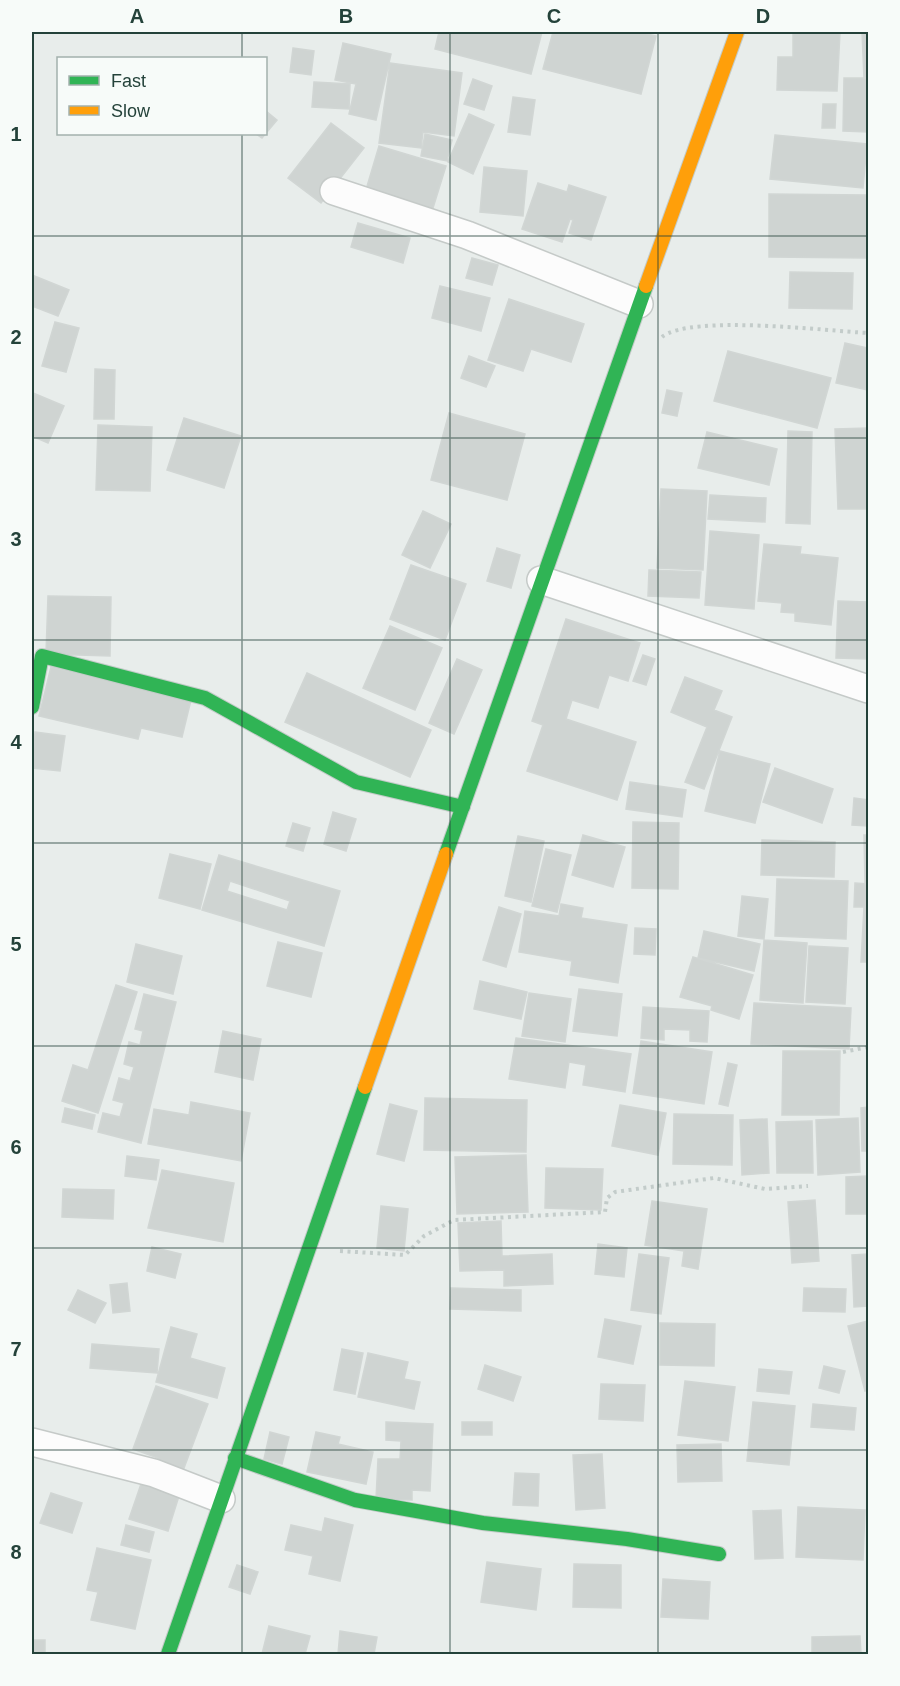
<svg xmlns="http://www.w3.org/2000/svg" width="900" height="1686" viewBox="0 0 900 1686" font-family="Arial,sans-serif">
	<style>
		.building { fill: #cfd4d2; stroke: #d1d6d4; stroke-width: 1.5; fill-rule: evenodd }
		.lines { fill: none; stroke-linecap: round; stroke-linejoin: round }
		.street-casing { stroke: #c5cac8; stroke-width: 30 }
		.fast-casing { stroke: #c3cbc8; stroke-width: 16 }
		.slow-casing { stroke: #c3cbc8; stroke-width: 16 }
		.path { stroke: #c3ccca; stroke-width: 4; stroke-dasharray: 3 4.5; stroke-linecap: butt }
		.street { stroke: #fcfcfc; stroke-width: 27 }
		.fast { stroke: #30b455; stroke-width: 14 }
		.slow { stroke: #ff9f0a; stroke-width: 14 }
		.grid { fill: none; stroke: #24423a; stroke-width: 1.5; stroke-opacity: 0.55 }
		.neatline { fill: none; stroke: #24423a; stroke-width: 2 }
		.grid-label { font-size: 20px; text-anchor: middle; font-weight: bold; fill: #24423a }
	</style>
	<rect width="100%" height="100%" fill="#e8edeb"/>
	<!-- building -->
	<path class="building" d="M439 32H542L531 74 435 49Z
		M553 32H639L656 36 641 94 543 69Z
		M793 32H840L837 91 777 90 778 57H793Z
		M862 32H868V77L864 78Z
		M343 43 391 54 376 120 349 114 356 84 335 80Z
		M293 48 314 51 311 75 290 72Z
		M390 63 462 73 454 136 423 132 421 148 379 143Z
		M844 78H868V132L843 131Z
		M473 79 492 86 484 110 464 104Z
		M314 82 350 84 349 109 312 107Z
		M513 97 535 100 530 135 508 132Z
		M823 104H836L835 128H822Z
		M266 111 277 120 262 138 256 134H266Z
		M469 114 494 125 473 174 448 162Z
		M331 123 364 148 321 203 288 178Z
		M425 134 452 140 447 161 421 156Z
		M775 135 867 144 863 188 770 179Z
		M379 146 446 166 429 221 365 193Z
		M484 167 527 171 523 216 480 212Z
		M538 183 567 192 569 185 606 197 591 240 569 233 573 220 570 219 562 242 522 229Z
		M769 194 867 195 866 258 769 257Z
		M358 223 410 238 403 263 351 247Z
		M472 258 498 265 492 285 466 278Z
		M790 272 853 273 852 309 789 308Z
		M32 275 69 290 58 316 32 306Z
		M440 286 490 298 481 331 432 318Z
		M509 299 584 324 571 362 531 349 523 371 488 360Z
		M55 322 79 328 66 372 42 366Z
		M845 343 868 348V390L836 383Z
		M728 351 831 378 817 428 714 401Z
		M469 356 495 366 486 387 461 378Z
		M95 369 115 370 114 419H94Z
		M667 390 682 393 677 416 662 413Z
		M33 393 64 406 48 443 32 436Z
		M449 413 525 434 507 500 431 480Z
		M184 418 241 436 224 488 167 470Z
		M98 425 152 427 150 491 96 490Z
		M868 428V509H838L835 429Z
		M788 431 812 432 810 524 786 523Z
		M707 432 777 449 769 485 698 468Z
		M661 489 707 491 703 570 657 568Z
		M710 495 766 498 765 522 708 519Z
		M423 511 451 524 430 568 402 555Z
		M710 531 759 535 754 609 705 605Z
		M764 544 801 547 800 554 838 558 831 625 795 621V613L781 612 782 603 758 601Z
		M497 548 520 555 511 588 487 581Z
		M411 565 466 584 445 640 390 619Z
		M649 570 701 572 699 598 648 596Z
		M48 596 111 597 110 656 46 654Z
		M838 601 868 602V659L836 658Z
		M566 619 640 643 628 681 609 675 598 708 572 700 566 719 636 742 617 800 527 771 543 725 532 721Z
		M390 626 442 648 415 710 363 688Z
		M643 655 655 659 646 685 633 681Z
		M457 659 482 670 454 734 429 723Z
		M51 667 191 700 182 737 141 728 138 739 39 716Z
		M307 673 431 730 410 777 285 722Z
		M685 677 722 691 714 710 732 717 704 789 685 782 707 727 671 712Z
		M35 732 65 736 60 771 32 768Z
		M720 751 770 764 755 823 705 811Z
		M775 768 833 789 822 823 763 802Z
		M630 782 686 790 682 817 626 809Z
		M854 798 868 800V826L852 825Z
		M333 812 356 819 346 851 324 844Z
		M633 822 679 823 678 889 632 888Z
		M293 823 310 828 303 851 286 846Z
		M583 835 625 847 613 887 572 875Z
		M864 835H868V883H865Z
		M518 836 544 841 531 902 505 896Z
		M762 840 835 842 834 877 761 875Z
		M546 849 571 855 557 912 532 906Z
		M170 854 211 864 200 909 159 898Z
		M219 855 340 891 324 946 202 910ZM230 881 290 901 287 910 227 891Z
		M777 879 848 881 846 939 775 936Z
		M855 883 868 884V962H861L864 907H854Z
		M742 896 768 899 764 939 738 936Z
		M561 904 583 908 581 918 627 925 618 983 570 975 572 961 519 952 525 911 559 916Z
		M499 907 521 914 506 967 483 960Z
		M635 928 656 929 655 955 634 954Z
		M704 931 760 944 754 971 698 958Z
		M764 940 807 943 803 1003 760 1000Z
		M278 942 322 953 311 997 267 986Z
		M136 944 182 956 173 994 127 982Z
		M809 946 848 948 845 1004 806 1002Z
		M693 957 753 975 739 1019 711 1010 712 1006 680 997Z
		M480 981 527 992 521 1019 474 1009Z
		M116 985 137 992 98 1113 62 1101 73 1065 88 1070Z
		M579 989 622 994 617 1036 573 1031Z
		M529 993 571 999 565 1042 522 1036Z
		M144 994 176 1002 141 1143 98 1132 103 1113 120 1117 124 1103 113 1100 119 1078 130 1081 134 1067 124 1064 129 1042 140 1045 143 1031 135 1029Z
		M754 1003 851 1008 849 1049 751 1044Z
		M643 1007 709 1011 707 1042 690 1041V1030L664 1029V1040L641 1038Z
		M223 1031 261 1039 253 1080 215 1072Z
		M516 1038 631 1054 625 1092 583 1085 586 1065 569 1062 565 1088 509 1079Z
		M641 1041 712 1052 704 1104 633 1093Z
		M783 1051H840L839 1115H782Z
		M728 1063 737 1065 728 1106 719 1104Z
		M425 1098 527 1100 526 1152 424 1150Z
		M191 1102 250 1113 241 1161 148 1144 154 1109 189 1115Z
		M390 1104 417 1111 404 1161 377 1154Z
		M620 1105 666 1113 658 1155 612 1146Z
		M868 1107V1151H862L861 1108Z
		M65 1108 95 1115 92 1129 62 1122Z
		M674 1114 733 1115 732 1165 673 1164Z
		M858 1118 860 1172 818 1175 816 1120Z
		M767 1119 769 1173 742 1175 740 1120Z
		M812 1121 813 1173H777L776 1122Z
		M526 1155 528 1212 457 1214 455 1157Z
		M127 1156 159 1160 156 1180 125 1176Z
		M546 1168 603 1169 601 1210 545 1208Z
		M162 1170 234 1183 223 1242 148 1228Z
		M867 1176V1214H846V1177Z
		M63 1189 114 1190 113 1219 62 1217Z
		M815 1200 819 1261 792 1263 788 1202Z
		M652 1201 707 1209 698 1269 682 1266 684 1251 645 1245Z
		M381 1206 408 1209 404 1251 377 1248Z
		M501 1221 502 1256 552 1254 553 1284 504 1286V1270L460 1271 458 1223Z
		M598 1244 627 1248 624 1277 595 1274Z
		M152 1247 181 1254 175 1278 147 1271Z
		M639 1254 669 1258 661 1314 631 1310Z
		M868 1254V1306L854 1307 852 1255Z
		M127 1283 130 1311 113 1313 110 1285Z
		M451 1288 521 1290V1311L450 1309Z
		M804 1288 846 1289 845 1312 803 1311Z
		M78 1290 106 1303 95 1323 68 1310Z
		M605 1319 641 1326 633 1364 598 1357Z
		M868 1321V1390L865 1391 848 1326Z
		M660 1323 715 1324 714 1366 660 1365Z
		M171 1327 197 1334 190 1358 225 1368 217 1398 156 1382Z
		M92 1344 159 1349 157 1373 90 1368Z
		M342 1349 363 1353 355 1394 334 1390Z
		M368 1353 408 1362 404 1379 420 1382 414 1409 358 1397Z
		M485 1365 521 1377 513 1401 478 1389Z
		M824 1366 845 1371 839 1393 819 1388Z
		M759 1369 792 1372 789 1394 757 1391Z
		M685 1381 735 1387 728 1441 678 1435Z
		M601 1384 645 1385 643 1421 599 1419Z
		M156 1386 208 1404 181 1476 155 1467 158 1458 133 1449Z
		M753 1402 795 1406 789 1465 747 1461Z
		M813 1404 856 1408 854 1430 811 1427Z
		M386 1422 433 1424 430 1491 412 1490V1500L376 1499 378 1459H400L401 1441 386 1440Z
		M462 1422H492V1435H462Z
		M270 1432 289 1437 282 1464 264 1459Z
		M316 1432 340 1437 338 1444 373 1452 366 1484 307 1472Z
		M721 1444 722 1481 678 1482 677 1445Z
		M602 1454 605 1508 576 1510 573 1455Z
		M515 1473 539 1474 538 1506 513 1505Z
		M141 1484 179 1496 168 1531 129 1519Z
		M51 1493 82 1503 72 1533 40 1523Z
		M798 1507 865 1510 863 1560 796 1557Z
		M781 1510 783 1558 755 1559 753 1511Z
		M325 1518 353 1525 340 1581 309 1574 313 1556 285 1550 291 1525 322 1532Z
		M126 1525 154 1532 149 1552 121 1545Z
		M97 1548 151 1560 135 1629 91 1620 98 1592 87 1590Z
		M487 1562 541 1569 536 1610 481 1602Z
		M574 1564 621 1565V1608L573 1607Z
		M237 1565 258 1572 250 1594 229 1587Z
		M663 1579 710 1582 708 1619 661 1617Z
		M269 1626 310 1636 305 1654H262Z
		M340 1631 377 1637 374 1654H338Z
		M860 1636 861 1654H812V1637Z
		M32 1640H45V1654H32Z"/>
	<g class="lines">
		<!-- street casing -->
		<g class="street-casing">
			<path id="street" d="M334 191 467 235 639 304
				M541 580 868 689
				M32 1442 154 1473 221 1499"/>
		</g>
		<!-- fast casing -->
		<g class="fast-casing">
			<path id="fast" d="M32 707 42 656 205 698 356 782 463 807
				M446 854 646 286
				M235 1458 355 1500 483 1523 627 1539 719 1554
				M168 1654 365 1087"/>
		</g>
		<!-- slow casing -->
		<g class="slow-casing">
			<path id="slow" d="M646 286 737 32
				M365 1087 446 854"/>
		</g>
		<!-- path -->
		<path class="path" d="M662 337C690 314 828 331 868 333
			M843 1052 868 1047
			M340 1251 405 1255 424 1236 454 1220 605 1212 607 1198 615 1192 714 1178 765 1189 808 1186"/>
		<!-- street -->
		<use href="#street" class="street"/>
		<!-- fast -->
		<use href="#fast" class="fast"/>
		<!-- slow -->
		<use href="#slow" class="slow"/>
	</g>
	<!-- grid -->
	<path class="grid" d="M242 32V58M450 32V1654M658 32V1654M242 134V1654M32 236H868M32 438H868M32 640H868M32 843H868M32 1046H868M32 1248H868M32 1450H868"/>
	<!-- border -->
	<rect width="900" height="1686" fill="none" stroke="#f7fbf9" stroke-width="66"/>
	<!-- legend -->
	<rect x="57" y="57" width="210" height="78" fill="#f7fbf9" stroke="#a3b1ad" stroke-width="1.5"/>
	<rect x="69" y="76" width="30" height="9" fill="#30b455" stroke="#a3b1ad" stroke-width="1.5"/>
	<text x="111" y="87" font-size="18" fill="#24423a">Fast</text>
	<rect x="69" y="106" width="30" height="9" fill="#ff9f0a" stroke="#a3b1ad" stroke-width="1.5"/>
	<text x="111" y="117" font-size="18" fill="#24423a">Slow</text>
	<rect x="33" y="33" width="834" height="1620" class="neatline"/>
	<g class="grid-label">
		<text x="137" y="23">A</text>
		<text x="346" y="23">B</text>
		<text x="554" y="23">C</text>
		<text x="763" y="23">D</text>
		<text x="16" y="141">1</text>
		<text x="16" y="344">2</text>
		<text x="16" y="546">3</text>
		<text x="16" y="749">4</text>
		<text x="16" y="951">5</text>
		<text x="16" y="1154">6</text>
		<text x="16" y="1356">7</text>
		<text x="16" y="1559">8</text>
	</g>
</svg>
